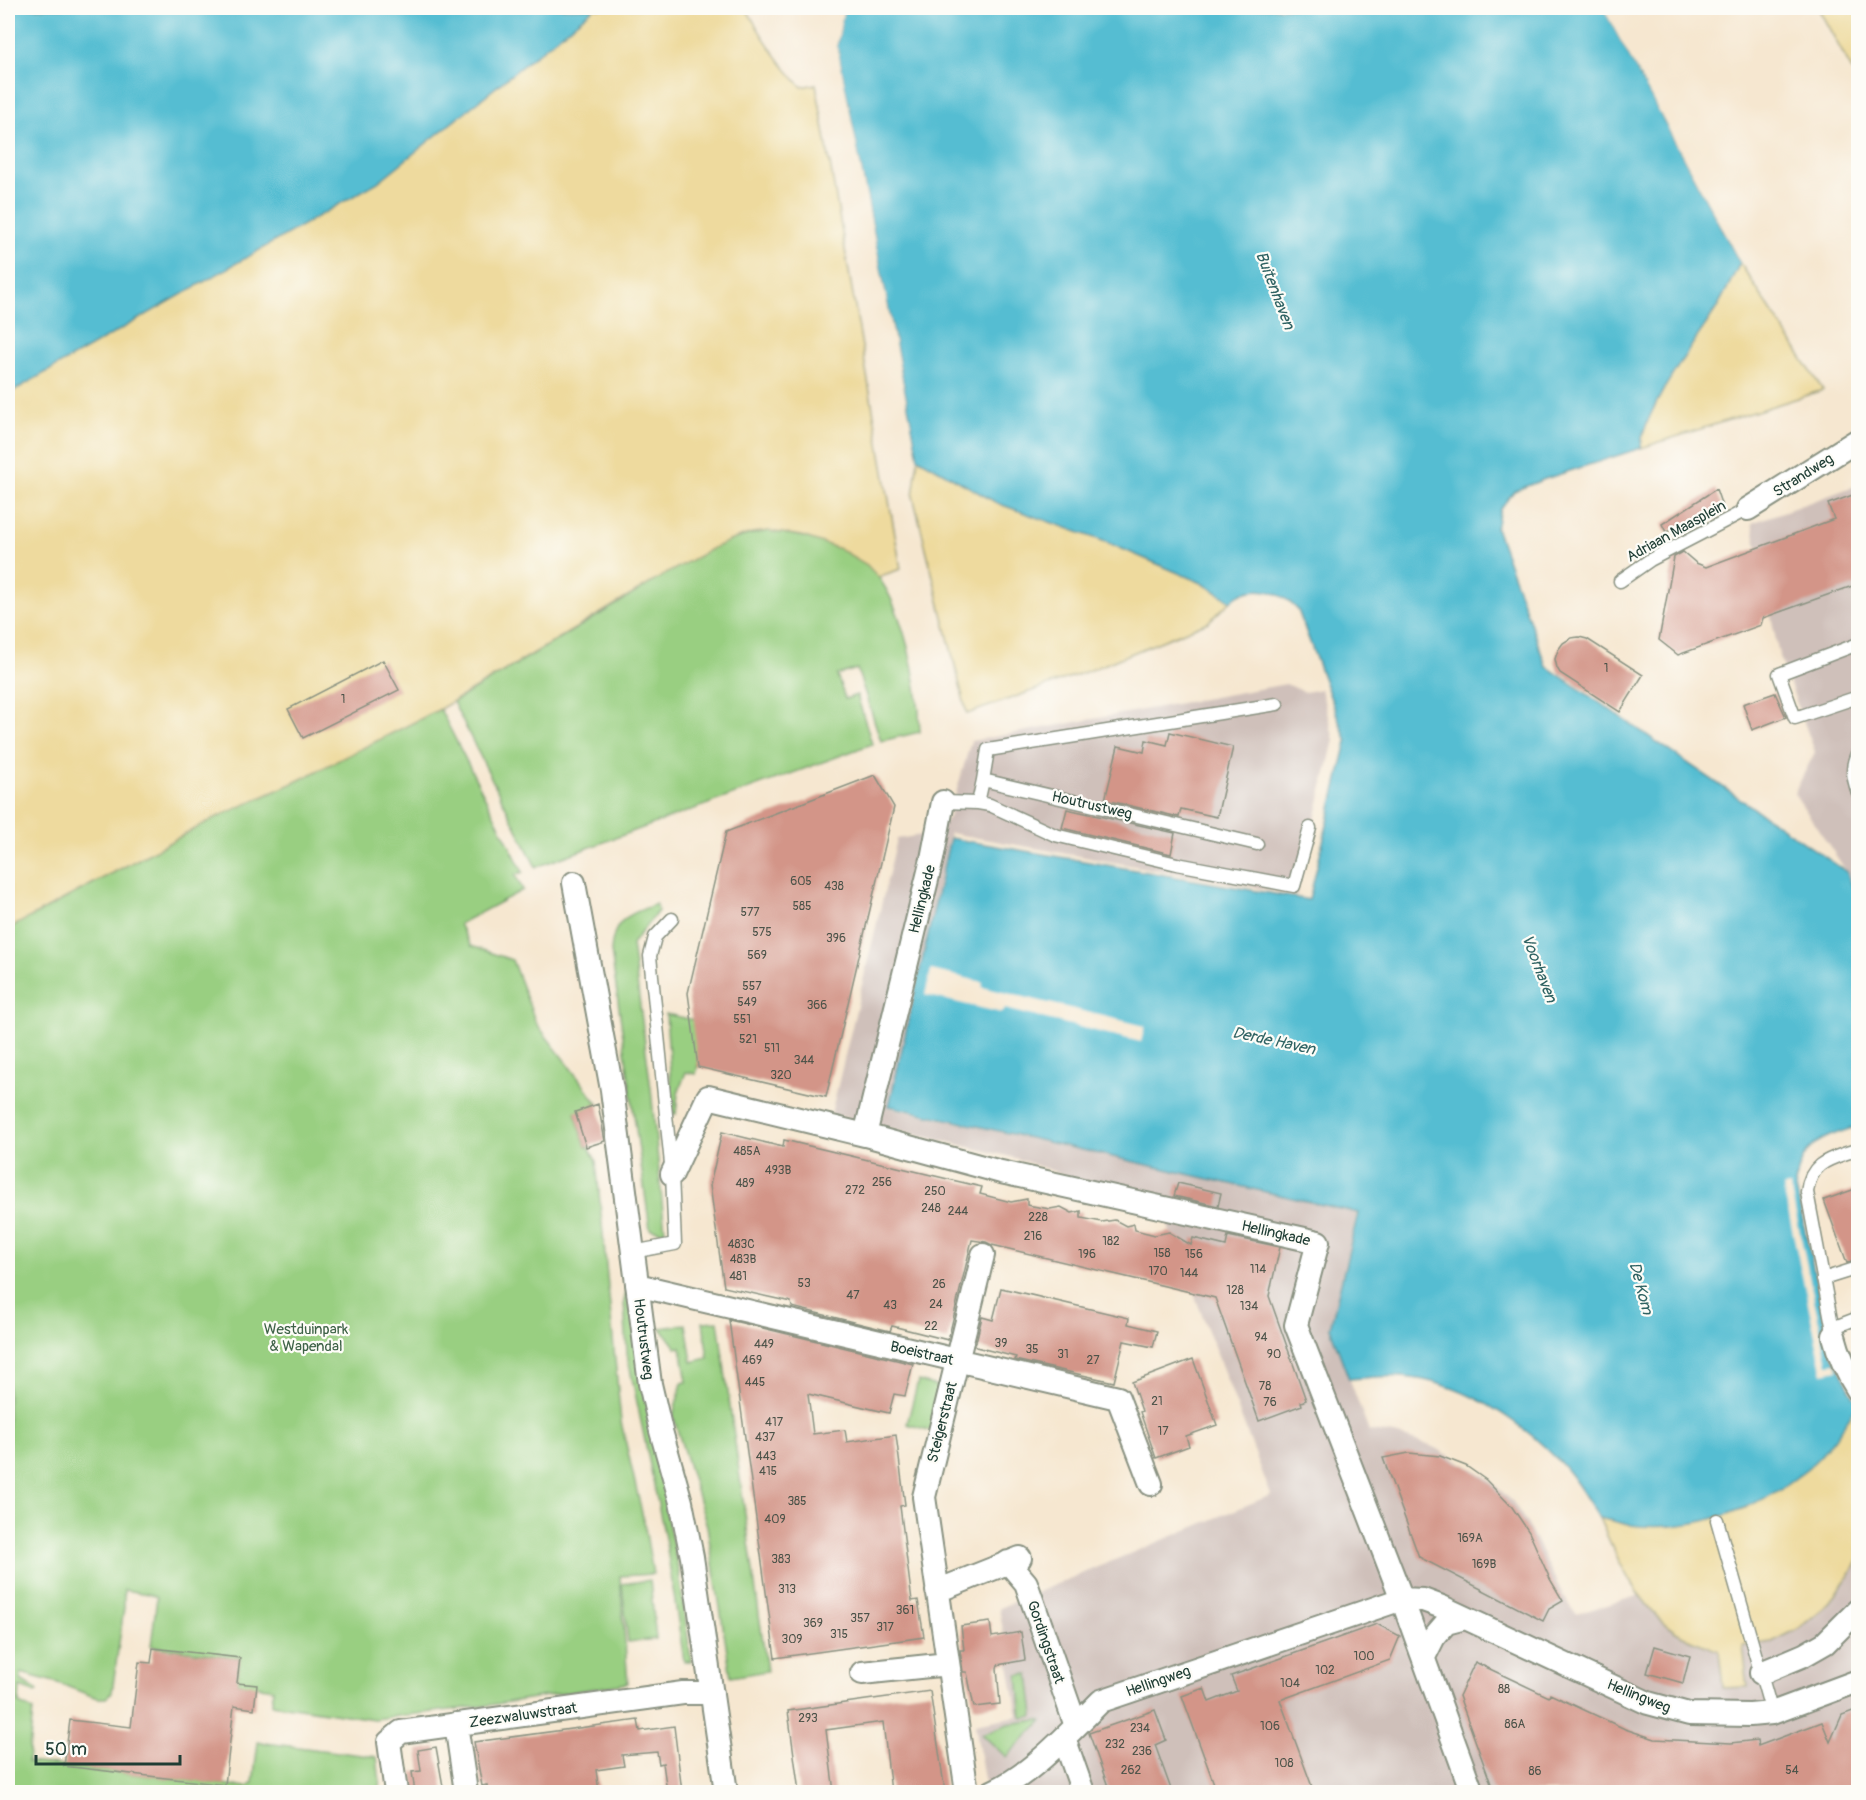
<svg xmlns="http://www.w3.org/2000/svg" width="1866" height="1800" viewBox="0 0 1866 1800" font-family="Pangolin,sans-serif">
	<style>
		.industrial { fill: #cfc0ba }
		.green { fill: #99cf81; stroke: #5c865a; stroke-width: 1.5 }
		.sand { fill: #eeda9e; stroke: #868c69; stroke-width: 1.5 }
		.water { fill: #55bdd2; stroke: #3a7d83; stroke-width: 1.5 }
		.pier { fill: #f6e7d0 }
		.building { fill: #d39588 }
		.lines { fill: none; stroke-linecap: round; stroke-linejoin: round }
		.lane-casing { stroke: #8a9282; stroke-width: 15 }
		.street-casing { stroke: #8a9282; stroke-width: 26 }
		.lane { stroke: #fff; stroke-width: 12 }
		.street { stroke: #fff; stroke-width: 22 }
		.labels { text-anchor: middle; stroke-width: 4.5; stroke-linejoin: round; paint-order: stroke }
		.number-label { font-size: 12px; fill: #4c5349 }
		.street-label { font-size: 15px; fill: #1f3d34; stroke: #fdfcf7 }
		.park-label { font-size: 15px; fill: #3e6247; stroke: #fdfcf7 }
		.water-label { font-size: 16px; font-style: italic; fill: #2f6363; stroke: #fdfcf7 }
	</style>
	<rect width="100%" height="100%" fill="#fdfcf7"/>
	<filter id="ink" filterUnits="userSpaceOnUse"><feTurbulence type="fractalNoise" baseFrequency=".0167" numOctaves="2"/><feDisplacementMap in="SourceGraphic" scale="12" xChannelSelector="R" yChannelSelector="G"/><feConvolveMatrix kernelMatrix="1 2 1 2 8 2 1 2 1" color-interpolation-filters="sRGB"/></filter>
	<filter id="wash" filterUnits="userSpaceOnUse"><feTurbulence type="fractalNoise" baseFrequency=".008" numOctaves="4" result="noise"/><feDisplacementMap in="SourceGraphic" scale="24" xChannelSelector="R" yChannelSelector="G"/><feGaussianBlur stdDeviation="1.35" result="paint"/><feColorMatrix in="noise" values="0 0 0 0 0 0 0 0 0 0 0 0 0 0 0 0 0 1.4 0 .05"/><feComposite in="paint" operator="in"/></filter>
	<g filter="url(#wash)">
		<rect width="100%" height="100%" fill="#f6e7d0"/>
		<!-- industrial -->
		<path class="industrial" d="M1858 485V902L1847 872 1794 793 1815 752 1779 655 1752 523Z
			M1286 684 1305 692 1321 689 1334 740 1297 895 950 833 888 1107 1357 1212 1330 1326 1369 1431 1395 1434 1436 1448 1485 1476 1513 1502 1528 1525 1563 1595 1576 1614 1858 1531V1792H986L975 1724 1018 1716 999 1608 1271 1495 1161 1208 1015 1158 831 1114 897 839 935 833 949 817 971 741Z"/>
		<!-- green -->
		<path class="green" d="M769 531C799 535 846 544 869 566 904 601 919 685 920 732L881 741 857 669 837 675 845 699 857 695 872 744 536 867 453 702C506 670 560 638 614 606 662 577 712 538 769 531Z
			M440 709 523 872 515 875 523 890 459 924 471 946 512 960 536 1023 598 1104 575 1113 586 1147H589L596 1161 621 1422 644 1522 653 1574 620 1576 628 1683 484 1706 374 1719 272 1704 273 1689 237 1683 240 1658 151 1646 157 1597 148 1594 124 1590V1608L112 1692 106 1698H97L58 1683 21 1673V1680L38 1691 36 1693 20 1687 19 1704 33 1710 28 1762 247 1787 253 1783 258 1742 377 1757 381 1792H8V925L33 916 213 819 295 782Z
			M656 904 658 911 632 944 651 1089 665 1232 650 1229 611 951C613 918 629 915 656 904Z
			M666 1014 708 1023 696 1074 686 1072 678 1093 676 1114H673Z
			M626 1293H628L670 1502 664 1504 679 1572 691 1661H684L666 1543 627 1354 624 1301Z
			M718 1321 767 1671 731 1677 707 1526 673 1416 682 1383 687 1382 681 1347 676 1348 661 1328 686 1324 692 1362 708 1358 703 1322Z
			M918 1381 944 1388 932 1431 907 1424Z
			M650 1580 656 1639 628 1642 622 1584Z
			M1029 1674 1034 1716 1022 1718 1018 1675Z
			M1038 1720 1042 1721 1006 1757 982 1734 1008 1724Z"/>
		<!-- sand -->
		<path class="sand" d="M594 8H746C762 37 779 63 802 87L816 84 901 569 878 577 867 565 840 549 802 536 769 531 752 533 734 539 713 548 666 574 440 709 295 782 213 819 8 929V394L378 182Z
			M1818 8H1858V81Z
			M1740 263 1823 390 1641 448C1640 415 1697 339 1716 309 1725 294 1732 278 1740 263Z
			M918 458 997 503 1106 542 1202 583 1231 601 1208 622 1091 670 967 714 913 496Z
			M1858 1404V1421L1853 1430 1858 1445V1558L1849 1577 1827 1605 1798 1629 1772 1642 1743 1646 1748 1687 1723 1688 1719 1651C1704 1645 1690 1641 1676 1632 1638 1608 1617 1558 1599 1518L1630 1525 1702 1521 1746 1508 1812 1464 1838 1433Z"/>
		<!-- water -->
		<path class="water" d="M8 8H594L378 182 8 394Z
			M844 8H1603L1740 263C1732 278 1725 294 1716 309 1697 339 1640 415 1641 448L1545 479 1514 491 1500 509 1496 528 1546 666 1847 872 1858 902V1126C1821 1139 1803 1141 1795 1184L1832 1355 1858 1404C1844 1425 1830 1448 1811 1465 1764 1509 1694 1533 1630 1525 1620 1523 1609 1520 1599 1518 1586 1497 1573 1475 1556 1458 1517 1418 1461 1382 1404 1377 1386 1375 1367 1378 1349 1379L1330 1328 1358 1213 889 1106 950 838 1309 900 1347 742 1298 610C1281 590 1251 582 1231 601L1202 583 1106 542 997 503 918 458 837 45Z"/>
		<!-- pier -->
		<path class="pier" d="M841 8H844L837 45 918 461 915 459 834 46Z
			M1603 8H1606L1742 262V266Z
			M931 970 983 982 982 987 1145 1026 1141 1042 1005 1009 1002 1013 925 995Z
			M1790 1186 1828 1364 1836 1363 1838 1370 1823 1373 1783 1187Z"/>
		<g id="blocks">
			<!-- building -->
			<path class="building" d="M1716 489 1723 509 1666 532 1662 524Z
				M1858 493V584L1763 618 1761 625 1678 655 1659 640 1674 557 1683 552 1696 563 1706 567 1834 519 1828 504Z
				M1579 637 1587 639 1643 675 1620 712 1560 673 1557 668 1555 659 1558 650 1563 643 1571 638Z
				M383 660 399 690 303 738 288 709Z
				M1775 693 1786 717 1752 730 1743 704Z
				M1170 732 1233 747 1217 817 1181 809 1179 817 1105 800 1118 746 1144 752 1146 740 1167 745Z
				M875 775 894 807 826 1097 698 1067 688 993 726 832Z
				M1067 809 1175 833 1171 854 1062 828Z
				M598 1104 605 1141 586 1147 575 1112Z
				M722 1132 783 1147 784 1140 952 1180 982 1187 980 1194 1011 1202 1027 1199V1205L1050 1209 1061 1207 1072 1213 1081 1211V1218L1102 1222 1115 1220 1126 1226 1134 1224 1135 1230 1155 1235 1169 1232 1191 1245 1193 1238 1226 1246 1228 1236 1280 1247 1269 1296 1306 1400 1301 1402 1302 1405 1259 1421 1215 1298 992 1245 986 1242 972 1240 948 1340 892 1326 890 1331 792 1307 791 1302 724 1287 710 1185Z
				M1178 1183 1221 1193 1218 1206 1174 1196Z
				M1858 1188V1260L1847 1263 1824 1200Z
				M1001 1288 1129 1318 1128 1324 1157 1331 1153 1347 1124 1341 1114 1382 1015 1360 1016 1357 976 1347 975 1346 982 1317 993 1320Z
				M729 1320 913 1364 905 1396 894 1394 889 1413 808 1394 813 1434 845 1430 847 1442 896 1435 905 1505 900 1506 912 1601 918 1600 924 1637 775 1658Z
				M1193 1359 1217 1425 1186 1436 1189 1446 1156 1458 1140 1412 1142 1411 1132 1382Z
				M1409 1453 1440 1456 1466 1466 1486 1480 1512 1507 1529 1532 1550 1579 1563 1601 1549 1609 1543 1621 1419 1557 1383 1458Z
				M990 1622 992 1637 1021 1632 1025 1660 998 1665 997 1668 1000 1704 974 1707 967 1672H963L960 1650H964L961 1626Z
				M1377 1624 1400 1636 1390 1660 1280 1700 1314 1792H1217L1182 1696 1204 1688 1209 1702 1237 1691 1231 1676Z
				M1655 1646 1690 1656 1683 1683 1647 1673Z
				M153 1648 240 1658 237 1683 257 1685 254 1709 234 1706 225 1785 64 1766 70 1720 131 1727 139 1662 151 1663Z
				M1475 1662 1549 1697 1550 1694 1625 1729 1655 1739 1731 1743 1757 1740 1758 1746 1822 1722 1830 1742 1842 1715 1858 1709V1792H1494L1459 1696Z
				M930 1691 945 1792H891L883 1722 826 1730 834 1792H799L788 1711Z
				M1155 1710 1166 1740 1155 1745 1172 1792H1110L1089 1733Z
				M638 1720 640 1731 674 1726 682 1792H667L663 1763 659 1764 657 1752 622 1755 624 1766 596 1770 599 1792H488L487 1785 482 1786 474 1742Z
				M436 1747 444 1792H415L412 1772 421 1771 418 1750Z"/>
		</g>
	</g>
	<g filter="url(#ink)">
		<use href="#blocks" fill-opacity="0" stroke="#8a9282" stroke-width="1.5"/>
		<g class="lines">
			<!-- lane casing -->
			<g class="lane-casing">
				<path id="lane" d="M1620 581 1650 560 1748 509
					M1858 644 1779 674 1795 718 1858 697
					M1858 752C1850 767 1853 778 1858 793
					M983 780 988 750 1277 704
					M943 802 978 803 983 780 1257 844
					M978 803 990 805 1055 835 1177 864 1294 886 1310 828
					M633 1252 675 1244 672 1174 650 956 655 937 672 919
					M1823 1279 1858 1268
					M1832 1328 1858 1318
					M1834 1336 1807 1192C1811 1160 1832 1159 1858 1149
					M1717 1520 1772 1713"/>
			</g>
			<!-- street casing -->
			<g class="street-casing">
				<path id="street" d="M1748 509 1858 440
					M574 883 612 1090 650 1384 661 1431 681 1502 692 1557 726 1792
					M865 1135 932 859 943 802
					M672 1174 708 1097 865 1135 1001 1172 1318 1242 1296 1325 1402 1599 1101 1701C1070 1732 1031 1775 992 1792
					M637 1285 1118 1398 1151 1484
					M1834 1336C1839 1356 1847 1373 1858 1390
					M1008 1562 1026 1583 1076 1726
					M937 1591 1020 1558
					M1424 1657 1434 1637 1446 1623 1465 1618
					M862 1673 948 1664
					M1761 1673 1804 1655 1825 1643 1858 1610
					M456 1724 466 1792
					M1064 1738 1083 1792
					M396 1792 389 1742 401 1732 683 1693H712
					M967 1792 924 1497 983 1255
					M1472 1792 1402 1599 1423 1600 1442 1607 1648 1703 1689 1714 1750 1715 1772 1713 1858 1681"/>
			</g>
			<!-- lane -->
			<use href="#lane" class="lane"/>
			<!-- street -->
			<use href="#street" class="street"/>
		</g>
	</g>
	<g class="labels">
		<!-- number labels -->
		<g class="number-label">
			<text x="1606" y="672">1</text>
			<text x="343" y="703">1</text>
			<text x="801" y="885">605</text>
			<text x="834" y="890">438</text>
			<text x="802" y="910">585</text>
			<text x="750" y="916">577</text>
			<text x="762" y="936">575</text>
			<text x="836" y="942">396</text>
			<text x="757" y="959">569</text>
			<text x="752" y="990">557</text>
			<text x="747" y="1006">549</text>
			<text x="817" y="1009">366</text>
			<text x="742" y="1023">551</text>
			<text x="748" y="1043">521</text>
			<text x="772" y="1052">511</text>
			<text x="804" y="1064">344</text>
			<text x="781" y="1079">320</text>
			<text x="747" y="1155">485A</text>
			<text x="778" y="1174">493B</text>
			<text x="882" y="1186">256</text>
			<text x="745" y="1187">489</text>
			<text x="855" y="1194">272</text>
			<text x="935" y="1195">250</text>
			<text x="931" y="1212">248</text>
			<text x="958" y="1215">244</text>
			<text x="1038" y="1221">228</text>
			<text x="1033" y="1240">216</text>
			<text x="1111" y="1245">182</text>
			<text x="741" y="1248">483C</text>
			<text x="1162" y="1257">158</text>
			<text x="1087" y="1258">196</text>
			<text x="1194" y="1258">156</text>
			<text x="743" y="1263">483B</text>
			<text x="1258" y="1273">114</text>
			<text x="1158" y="1275">170</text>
			<text x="1189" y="1277">144</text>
			<text x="738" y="1280">481</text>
			<text x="804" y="1287">53</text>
			<text x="939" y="1288">26</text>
			<text x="1235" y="1294">128</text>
			<text x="853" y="1299">47</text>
			<text x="936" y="1308">24</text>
			<text x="890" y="1309">43</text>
			<text x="1249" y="1310">134</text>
			<text x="931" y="1330">22</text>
			<text x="1261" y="1341">94</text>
			<text x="1001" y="1347">39</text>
			<text x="764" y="1348">449</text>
			<text x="1032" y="1353">35</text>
			<text x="1063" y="1358">31</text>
			<text x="1274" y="1358">90</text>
			<text x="752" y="1364">469</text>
			<text x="1093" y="1364">27</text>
			<text x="755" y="1386">445</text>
			<text x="1265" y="1390">78</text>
			<text x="1157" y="1405">21</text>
			<text x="1270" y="1406">76</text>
			<text x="774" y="1426">417</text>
			<text x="1163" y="1435">17</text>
			<text x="765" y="1441">437</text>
			<text x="766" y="1460">443</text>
			<text x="768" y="1475">415</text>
			<text x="797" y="1505">385</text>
			<text x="775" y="1523">409</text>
			<text x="1470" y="1542">169A</text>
			<text x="781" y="1563">383</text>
			<text x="1484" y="1568">169B</text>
			<text x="787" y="1593">313</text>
			<text x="905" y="1614">361</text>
			<text x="860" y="1622">357</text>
			<text x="813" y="1627">369</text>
			<text x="885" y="1631">317</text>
			<text x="839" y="1638">315</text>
			<text x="792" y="1643">309</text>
			<text x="1364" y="1660">100</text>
			<text x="1325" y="1674">102</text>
			<text x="1290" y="1687">104</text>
			<text x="1504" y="1693">88</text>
			<text x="808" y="1722">293</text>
			<text x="1515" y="1728">86A</text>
			<text x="1270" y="1730">106</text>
			<text x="1140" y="1732">234</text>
			<text x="1115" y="1748">232</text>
			<text x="1142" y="1755">236</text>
			<text x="1284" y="1767">108</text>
			<text x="1131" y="1774">262</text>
			<text x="1792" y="1774">54</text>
			<text x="1535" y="1775">86</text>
		</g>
		<!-- street labels -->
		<g class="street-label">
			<text transform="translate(1803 475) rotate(-32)" y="5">Strandweg</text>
			<text transform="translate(1676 531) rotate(-29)" y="5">Adriaan Maasplein</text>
			<text transform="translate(1092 805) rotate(13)" y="5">Houtrustweg</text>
			<text transform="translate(922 899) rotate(-76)" y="5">Hellingkade</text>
			<text transform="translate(1276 1233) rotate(13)" y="5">Hellingkade</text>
			<text transform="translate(644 1339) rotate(83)" y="5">Houtrustweg</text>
			<text transform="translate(922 1353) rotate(13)" y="5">Boeistraat</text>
			<text transform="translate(942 1422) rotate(-76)" y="5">Steigerstraat</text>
			<text transform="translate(1046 1642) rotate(71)" y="5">Gordingstraat</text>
			<text transform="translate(1158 1681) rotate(-19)" y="5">Hellingweg</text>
			<text transform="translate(1639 1696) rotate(22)" y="5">Hellingweg</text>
			<text transform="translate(523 1715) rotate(-8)" y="5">Zeezwaluwstraat</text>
		</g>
		<!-- park labels -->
		<g class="park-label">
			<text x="306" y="1334">Westduinpark<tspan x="306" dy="17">&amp; Wapendal</tspan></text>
		</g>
		<!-- water labels -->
		<g class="water-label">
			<text transform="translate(1276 290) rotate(69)" y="6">Buitenhaven</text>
			<text transform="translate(1540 968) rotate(69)" y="6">Voorhaven</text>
			<text transform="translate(1274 1040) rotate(12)" y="6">Derde Haven</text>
			<text transform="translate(1642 1288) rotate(75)" y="6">De Kom</text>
		</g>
	</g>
	<!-- margin -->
	<rect width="1866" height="1800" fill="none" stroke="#fdfcf7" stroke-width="30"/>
	<!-- scale -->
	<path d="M36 1755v9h144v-9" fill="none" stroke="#1f3d34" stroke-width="3"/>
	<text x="45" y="1755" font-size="18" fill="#1f3d34" stroke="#fdfcf7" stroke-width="4.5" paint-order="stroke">50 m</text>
</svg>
